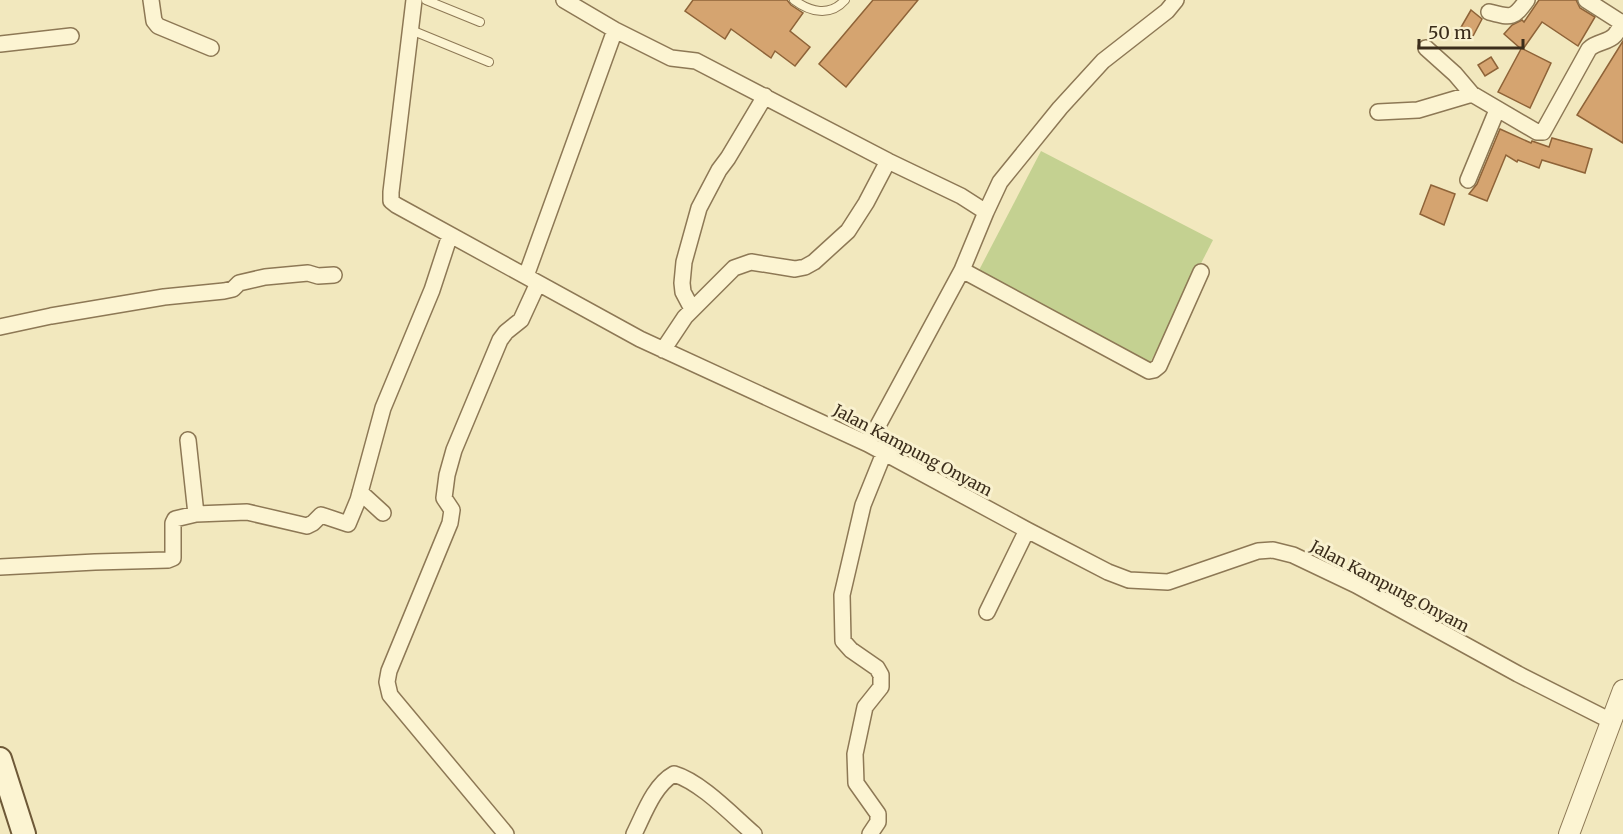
<svg xmlns="http://www.w3.org/2000/svg" width="1623" height="834" viewBox="0 0 1623 834" font-family="Merriweather,serif">
	<style>
		.green { fill: #c4d191 }
		.building { fill: #d5a470; stroke: #8e6338; stroke-width: 1.5 }
		.lines { fill: none; stroke-linecap: round; stroke-linejoin: round }
		.service-casing { stroke: #8d7855; stroke-width: 10 }
		.minor-casing { stroke: #8d7855; stroke-width: 18 }
		.tertiary-casing { stroke: #8d7855; stroke-width: 22 }
		.secondary-casing { stroke: #6e5938; stroke-width: 26 }
		.service { stroke: #fcf4d2; stroke-width: 8 }
		.minor { stroke: #fcf4d2; stroke-width: 15 }
		.tertiary { stroke: #fcf4d2; stroke-width: 20 }
		.secondary { stroke: #fcf4d2; stroke-width: 22 }
		.labels { text-anchor: middle; stroke-width: 6; stroke-linejoin: round; paint-order: stroke }
		.street-label { font-size: 16px; fill: #3b2d1b; stroke: #f9f1cf }
	</style>
	<rect width="100%" height="100%" fill="#f2e8be"/>
	<!-- green -->
	<path class="green" d="M1041 151 1213 240 1150 363 977 274Z"/>
	<!-- building -->
	<path class="building" d="M693 0H787L791 5 803 13 790 31 810 47 795 66 775 51 771 58 731 29 725 39 685 11Z
		M873 0H918L846 87 819 64Z
		M1539 0H1576L1580 8 1595 17 1578 46 1542 22 1523 49 1551 63 1530 108 1498 92 1521 49 1504 34 1512 25 1522 20 1524 22Z
		M1471 10 1482 19 1473 36 1460 29Z
		M1623 41V143L1577 115Z
		M1491 57 1498 68 1485 76 1478 65Z
		M1500 129 1531 143 1532 141 1549 147 1552 138 1592 149 1585 173 1542 160 1539 168 1518 160 1517 162 1506 155 1487 201 1469 194 1477 184Z
		M1431 185 1455 194 1444 225 1420 214Z"/>
	<g class="lines">
		<!-- service casing -->
		<g class="service-casing">
			<path id="service" d="M426 0 480 22
				M794 0C810 12 830 17 845 0
				M411 30 489 62"/>
		</g>
		<!-- minor casing -->
		<g class="minor-casing">
			<path id="minor" d="M151 0 154 21 158 26 211 48
				M414 0 391 192V201L396 205 640 339 868 444 1027 530 1108 572 1129 580 1168 582 1258 551 1273 550 1293 555 1356 585 1518 674 1611 721
				M564 0 615 30 671 58 696 61 888 161
				M1586 0 1622 23
				M1489 12C1512 18 1513 19 1527 0
				M0 44 71 36
				M1426 48 1455 74 1472 94 1537 132H1543L1589 49C1597 41 1608 43 1615 35 1618 31 1621 26 1623 22
				M1378 112 1418 110 1472 94
				M1468 180 1497 110
				M962 270 1149 371 1154 370 1159 366 1201 272
				M526 276 615 30
				M692 309 683 292 682 283 684 262 699 208 719 170 728 158 765 96
				M0 327 51 316 164 297 224 291 233 289 239 283 265 277 308 273 318 276 334 275
				M663 350 685 317 734 268 751 262 795 269 805 267 814 262 848 231 866 203 888 161 961 196 986 212
				M188 440 196 514
				M868 444 962 270 986 212 1000 182 1060 108 1103 61 1167 11 1176 0
				M360 492 383 513
				M0 567 95 562 168 560 173 558V523L175 519 196 514 247 512 307 526 313 523 321 515 348 524 358 500 383 408 432 290 450 235
				M987 612 1027 530
				M506 834 390 695 387 682 389 671 450 523 452 510 444 498 447 475 454 450 500 340 506 332 521 320 538 283
				M634 834C644 814 654 785 674 774 701 782 732 815 754 834
				M870 834 878 822V814L856 783 855 754 865 707 881 687V675L877 668 851 650 843 641 842 595 863 505 884 453"/>
		</g>
		<!-- tertiary casing -->
		<g class="tertiary-casing">
			<path id="tertiary" d="M1569 834 1623 690"/>
		</g>
		<!-- secondary casing -->
		<g class="secondary-casing">
			<path id="secondary" d="M0 759 24 834"/>
		</g>
		<!-- service -->
		<use href="#service" class="service"/>
		<!-- minor -->
		<use href="#minor" class="minor"/>
		<!-- tertiary -->
		<use href="#tertiary" class="tertiary"/>
		<!-- secondary -->
		<use href="#secondary" class="secondary"/>
	</g>
	<g class="labels">
		<!-- street labels -->
		<g class="street-label">
			<text transform="translate(913 450) rotate(28)" y="6">Jalan Kampung Onyam</text>
			<text transform="translate(1390 586) rotate(28)" y="6">Jalan Kampung Onyam</text>
		</g>
	</g>
	<!-- scale -->
	<path d="M1419 39v9h104v-9" fill="none" stroke="#3b2d1b" stroke-width="3"/>
	<text x="1428" y="39" font-size="18" fill="#3b2d1b" stroke="#f9f1cf" stroke-width="4.5" paint-order="stroke">50 m</text>
</svg>
